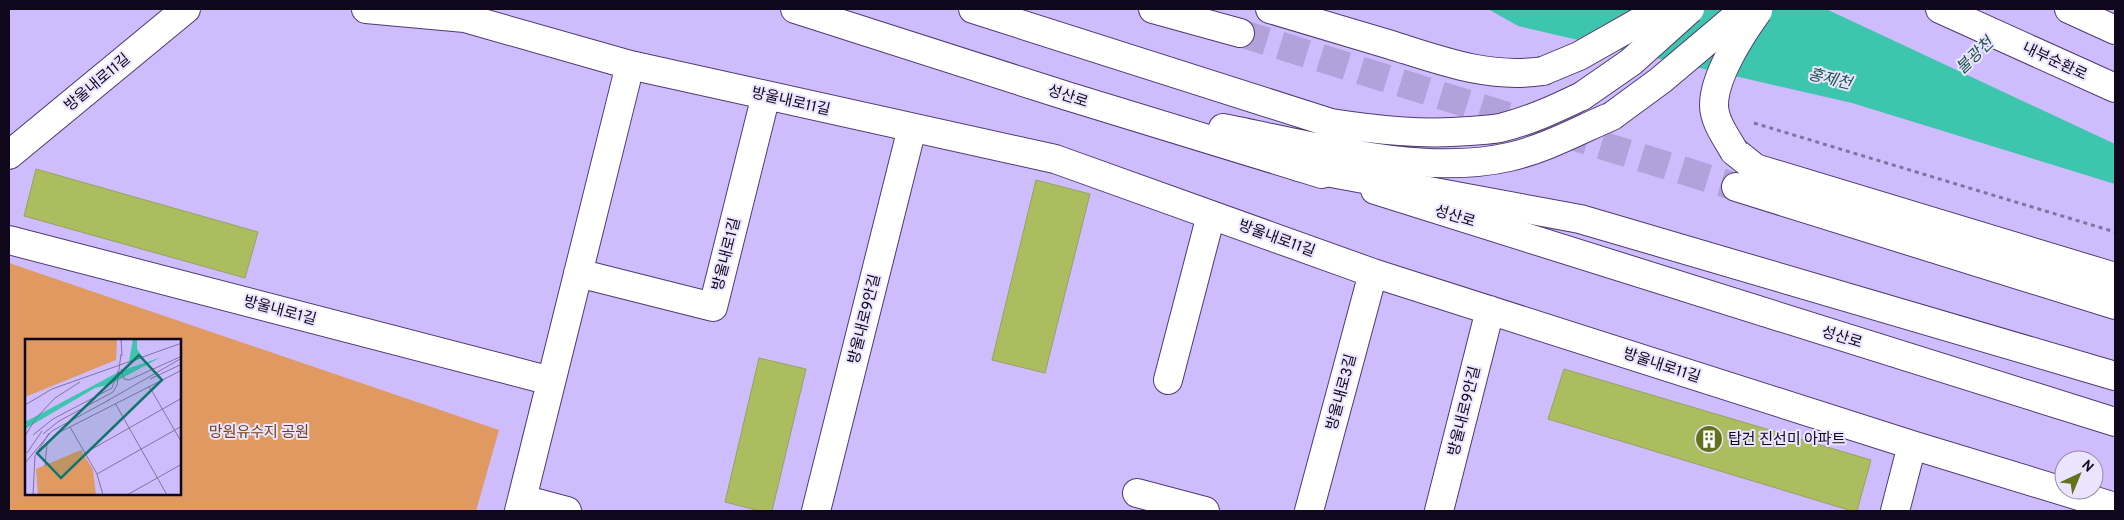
<svg xmlns="http://www.w3.org/2000/svg" width="2124" height="520" viewBox="0 0 2124 520" font-family="Overpass,'Noto Sans KR',sans-serif">
	<style>
		.green { fill: #e09961; fill-rule: evenodd }
		.water { fill: #3dc6ad }
		.pier { fill: #cfbcfc }
		.building { fill: #acbd5f; stroke: #96a361 }
		.lines { fill: none; stroke-linecap: round; stroke-linejoin: round }
		.major-tunnel { stroke: #b2a1da; stroke-width: 28; stroke-dasharray: 28 14; stroke-linecap: butt }
		.minor-casing { stroke: #4e3b71; stroke-width: 30 }
		.major-casing { stroke: #4e3b71; stroke-width: 30 }
		.highway-casing { stroke: #4e3b71; stroke-width: 30 }
		.path { stroke: #8173a1; stroke-width: 3; stroke-dasharray: 4 4; stroke-linecap: butt }
		.minor { stroke: #fff; stroke-width: 28 }
		.major { stroke: #fff; stroke-width: 28 }
		.highway { stroke: #fff; stroke-width: 28 }
		.major-bridge-casing { stroke: #4e3b71; stroke-width: 30; stroke-linecap: butt }
		.highway-bridge-casing { stroke: #4e3b71; stroke-width: 30; stroke-linecap: butt }
		.major-bridge { stroke: #fff; stroke-width: 28 }
		.highway-bridge { stroke: #fff; stroke-width: 28 }
		.labels { text-anchor: middle; stroke-width: 4; stroke-linejoin: round; paint-order: stroke }
		.street-label { font-size: 15px; fill: #0f071c; stroke: #ebe4ff }
		.park-label { font-size: 15px; fill: #754215; stroke: #ebe4ff }
		.poi-label { font-size: 15px; fill: #0f071c; stroke: #ebe4ff; text-anchor: start }
		.water-label { font-size: 16px; font-style: italic; fill: #1f564b; stroke: #ebe4ff }
		.inset-road { fill: none; stroke: #8274a2; stroke-width: 1 }
		.view { fill: #0f766e; fill-opacity: 0.15; stroke: #0f766e; stroke-width: 2.5 }
		.inset-edge { fill: none; stroke: #0f071c; stroke-width: 2.5 }
	</style>
	<rect width="100%" height="100%" fill="#cfbcfc"/>
	<!-- green -->
	<path class="green" d="M9 263 499 430 476 511H9ZM26 340H180V494H26Z"/>
	<!-- water -->
	<path class="water" d="M1488 9H1861L1885 13 1892 9H2115V184L1852 103 1518 26Z"/>
	<!-- pier -->
	<path class="pier" d="M1826 9H2115V144Z"/>
	<!-- building -->
	<path class="building" d="M36 169 258 232 245 278 24 216Z
		M1036 180 1090 194 1045 373 992 360Z
		M759 358 806 369 772 511H760L725 502Z
		M1564 369 1871 460 1857 511H1852L1548 419Z"/>
	<g class="lines">
		<!-- major-tunnel -->
		<path class="major-tunnel" d="M1240 33 1736 187"/>
		<!-- minor casing -->
		<g class="minor-casing">
			<path id="minor" d="M366 9 465 18 630 65 1055 159 1373 273 1912 445 2115 507
				M9 155 186 9
				M9 240 551 381
				M578 273 713 307 766 95
				M1168 380 1211 215
				M1137 493 1205 511
				M522 499 567 511
				M519 511 630 65
				M816 511 912 128
				M1309 511 1373 273
				M1439 511 1490 310
				M1895 511 1912 445"/>
		</g>
		<!-- major casing -->
		<g class="major-casing">
			<path id="major" d="M795 9 1067 96 1322 174
				M973 9 1331 123C1377 130 1422 135 1469 131 1479 130 1490 130 1500 128 1529 121 1555 109 1582 96
				M1153 9 1240 33
				M1223 128C1310 145 1422 177 1509 157 1545 149 1579 130 1612 116
				M1734 151 1755 168 2115 277
				M1736 187 2115 305
				M1375 190 2115 422"/>
		</g>
		<!-- highway casing -->
		<g class="highway-casing">
			<path id="highway" d="M1270 9C1310 21 1350 33 1391 45 1442 61 1489 79 1543 71
				M1940 9 2115 88
				M2069 9 2115 30
				M1299 167 1580 219 2115 376"/>
		</g>
		<!-- path -->
		<path class="path" d="M1754 123 2115 232"/>
		<!-- minor -->
		<use href="#minor" class="minor"/>
		<!-- major -->
		<use href="#major" class="major"/>
		<!-- highway -->
		<use href="#highway" class="highway"/>
		<!-- major-bridge casing -->
		<g class="major-bridge-casing">
			<path id="major-bridge" d="M1582 96 1631 62 1690 9
				M1612 116 1661 80 1745 9
				M1734 151C1726 137 1714 121 1714 105 1714 76 1742 33 1758 11"/>
		</g>
		<!-- highway-bridge casing -->
		<g class="highway-bridge-casing">
			<path id="highway-bridge" d="M1543 71 1579 56 1662 9"/>
		</g>
		<!-- major-bridge -->
		<use href="#major-bridge" class="major-bridge"/>
		<!-- highway-bridge -->
		<use href="#highway-bridge" class="highway-bridge"/>
	</g>
	<!-- icons -->
	<defs>
		<g id="building-disc" transform="scale(1.4375)"><circle r="9.5" fill="#64711d" stroke="#ebe4ff"/><path d="M-4-6H4V6H1V3H-1V6H-4ZM-2.5-4.3h1.7v1.8h-1.7ZM.8-4.3h1.7v1.8H.8ZM-2.5-1h1.7V.8h-1.7ZM.8-1h1.7V.8H.8Z" fill="#fff"/></g>
	</defs>
	<g fill-rule="evenodd">
		<use href="#building-disc" x="1709" y="439"/>
	</g>
	<g class="labels">
		<!-- street labels -->
		<g class="street-label">
			<text transform="translate(2055 61) rotate(25)" y="5">내부순환로</text>
			<text transform="translate(97 82) rotate(-40)" y="5">방울내로11길</text>
			<text transform="translate(1068 96) rotate(18)" y="5">성산로</text>
			<text transform="translate(791 101) rotate(13)" y="5">방울내로11길</text>
			<text transform="translate(1455 216) rotate(17)" y="5">성산로</text>
			<text transform="translate(1277 238) rotate(20)" y="5">방울내로11길</text>
			<text transform="translate(726 254) rotate(-76)" y="5">방울내로1길</text>
			<text transform="translate(280 310) rotate(15)" y="5">방울내로1길</text>
			<text transform="translate(864 319) rotate(-76)" y="5">방울내로9안길</text>
			<text transform="translate(1842 337) rotate(17)" y="5">성산로</text>
			<text transform="translate(1662 365) rotate(18)" y="5">방울내로11길</text>
			<text transform="translate(1341 392) rotate(-75)" y="5">방울내로3길</text>
			<text transform="translate(1464 411) rotate(-76)" y="5">방울내로9안길</text>
		</g>
		<!-- park labels -->
		<g class="park-label">
			<text x="259" y="437">망원유수지 공원</text>
		</g>
		<!-- poi labels -->
		<g class="poi-label">
			<text x="1728" y="444">탑건 진선미 아파트</text>
		</g>
		<!-- water labels -->
		<g class="water-label">
			<text transform="translate(1974 55) rotate(-44)" y="6">불광천</text>
			<text transform="translate(1830 78) rotate(14)" y="6">홍제천</text>
		</g>
	</g>
	<!-- overview -->
	<g transform="translate(25 339)">
		<rect width="156" height="156" fill="#cfbcfc"/>
		<path d="M0 0H92L91 21 0 58ZM56 111 68 131 71 156H13L11 130Z" fill="#e09961"/>
		<path d="M108 0H112V10L117 18 153 9 86 45 70 49 0 90V83L103 28Z" fill="#3dc6ad"/>
		<path d="M156 2 157 11 90 34 101 26Z" fill="#cfbcfc"/>
		<path class="inset-road" d="M96 0 97 17M96 30 99 40 104 41 157 17M125 40 157 25M124 47 157 104M82 62 157 19M90 64 142 156M0 66 27 50 157 4M45 88 72 135 78 156M18 95 34 82 88 53 92 46 96 15M8 96 28 80 87 49 93 32M0 97 11 79 30 59 55 43M2 114 17 92M60 114 157 59M0 124 27 92 84 61M20 127 22 104 35 93 157 31M72 135 157 87M8 156 10 117 24 94M102 156 157 125"/>
		<path class="view" d="M114 16 137 41 36 139 12 114Z"/>
		<rect width="156" height="156" class="inset-edge"/>
	</g>
	<!-- border -->
	<rect width="2124" height="520" fill="none" stroke="#0f071c" stroke-width="20"/>
	<!-- north arrow -->
	<g transform="translate(2079 475) rotate(44)"><circle r="24" fill="#ebe4ff" stroke="#938ca4"/>
	<path d="M0-4L9 19L0 12L-9 19Z" fill="#64711d"/>
	<text y="-8" font-size="14" font-weight="bold" text-anchor="middle" fill="#0f071c">N</text>
	</g>
</svg>
